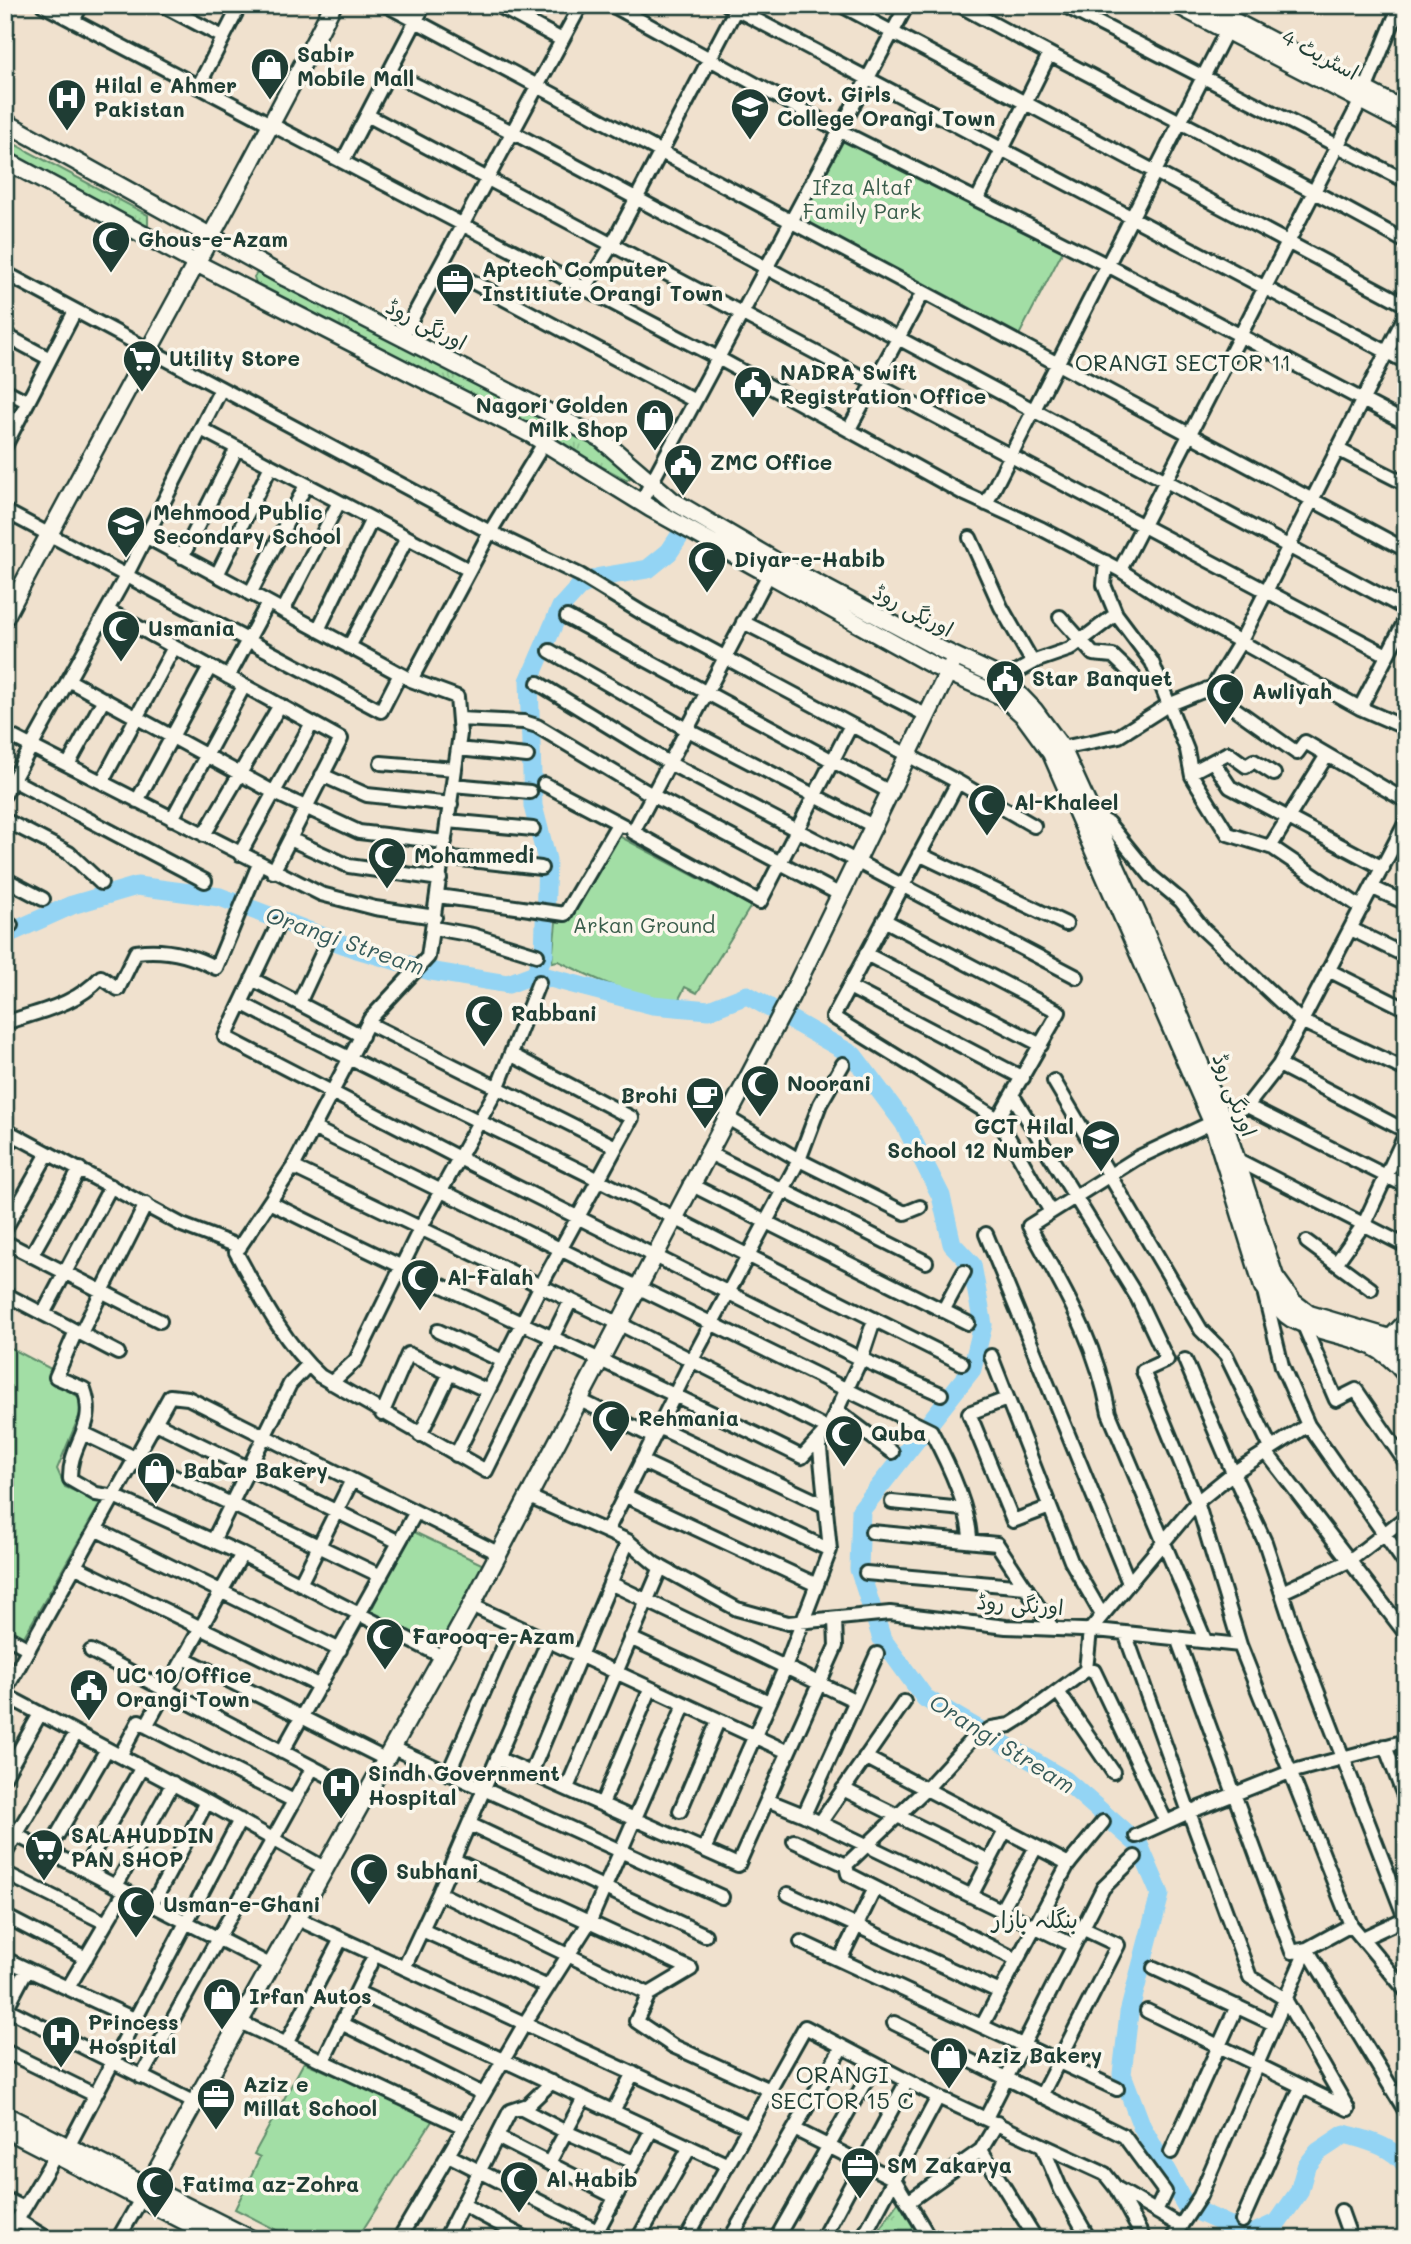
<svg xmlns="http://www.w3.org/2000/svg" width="1411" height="2244" viewBox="0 0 1411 2244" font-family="Mali,'Playpen Sans Arabic',sans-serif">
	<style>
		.grass { fill: url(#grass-tufts); stroke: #608e6c; stroke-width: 2 }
		.green { fill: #a2dea5; stroke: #608e6c; stroke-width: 2 }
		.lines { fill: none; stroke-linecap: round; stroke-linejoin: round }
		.river { stroke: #93d4f4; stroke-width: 19 }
		.minor-casing { stroke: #1f3d34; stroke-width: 18 }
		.major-casing { stroke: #1f3d34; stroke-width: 21 }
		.minor { stroke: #fbf7ec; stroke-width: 12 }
		.major { stroke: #fbf7ec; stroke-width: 16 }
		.labels { text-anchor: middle; stroke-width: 7; stroke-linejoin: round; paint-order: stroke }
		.poi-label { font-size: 21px; font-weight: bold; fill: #1f3d34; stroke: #fbf7ec; text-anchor: start }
		.street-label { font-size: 21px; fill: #1f3d34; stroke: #fbf7ec }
		.park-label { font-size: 21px; fill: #395d4b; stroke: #fbf7ec }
		.neighbourhood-label { font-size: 23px; fill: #1f3d34; stroke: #fbf7ec }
		.water-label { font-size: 23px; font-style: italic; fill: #365b5a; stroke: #fbf7ec }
	</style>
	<defs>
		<pattern id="grass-tufts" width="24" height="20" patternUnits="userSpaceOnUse" patternTransform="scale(1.75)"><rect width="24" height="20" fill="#a2dea5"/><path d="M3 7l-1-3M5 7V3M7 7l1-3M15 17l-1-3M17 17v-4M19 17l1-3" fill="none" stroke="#8bbf8f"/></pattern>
	</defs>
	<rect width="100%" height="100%" fill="#f0e1ce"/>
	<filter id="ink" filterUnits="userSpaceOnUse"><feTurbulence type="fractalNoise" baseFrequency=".0143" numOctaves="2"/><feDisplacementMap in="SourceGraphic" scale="14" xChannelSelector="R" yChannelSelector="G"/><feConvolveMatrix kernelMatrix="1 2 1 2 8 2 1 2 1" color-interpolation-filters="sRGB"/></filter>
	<g filter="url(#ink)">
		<!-- grass -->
		<path class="grass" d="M5 139 148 215V226L144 227 5 155Z
			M257 273 601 448 630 478 627 480 257 286 254 277Z
			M901 2198 925 2239H883L880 2228Z"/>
		<!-- green -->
		<path class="green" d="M840 131 1066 245 1016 341 791 222Z
			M619 836 751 906 697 993 685 987 679 999C634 1000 597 979 558 961L552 962 556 922 569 921Z
			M5 1345 53 1370 49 1380 81 1398 83 1407 57 1469 65 1487 101 1502 22 1640 5 1631Z
			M412 1531 490 1568 443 1657 367 1618Z
			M304 2062 434 2118 357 2239H294L235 2209 260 2157 254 2154Z"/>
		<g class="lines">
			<!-- river -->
			<path class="river" d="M5 935 72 905 137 886 220 897 353 948 430 971 508 984 535 974 653 1005 709 1010 747 995 853 1055 904 1123 941 1196 952 1244 972 1265 983 1325 972 1369 861 1510 859 1569 882 1639 925 1698 1065 1780 1139 1845 1160 1894 1129 2013 1122 2074 1142 2127 1186 2206 1250 2235 1278 2222 1299 2192 1306 2167 1318 2152 1345 2134C1365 2140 1394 2146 1406 2166
				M535 974 544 954 547 860 533 806 529 681 561 607 580 586 600 577 648 569 669 552 679 537"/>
			<!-- minor casing -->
			<g class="minor-casing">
				<path id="minor" d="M43 5 718 358 963 493 1042 529 1120 570 1171 603 1360 708 1406 728
					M162 5 223 37
					M386 5 1406 550
					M497 5 562 40
					M612 5 840 131 1107 265 1406 423
					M728 5 1406 362
					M841 5 1406 305
					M959 5C1106 87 1259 159 1406 242
					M1063 5 1406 181
					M73 21 81 5
					M389 72 512 132 1406 609
					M198 87 240 5
					M367 115 1387 655
					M343 161 424 5
					M977 200 1049 55
					M441 265 695 401
					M5 273 490 532 580 575 644 614 958 782 833 1017 998 1119 1051 1212
					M585 288 613 243 738 5
					M5 335 50 359
					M402 337 581 5
					M5 390 28 402
					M201 429 469 570
					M849 429 923 292
					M5 446 75 311
					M1337 449 1406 484
					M641 502 907 5
					M986 504 1227 30
					M5 511 381 711 400 674
					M145 536 411 680 457 697 460 734 428 957 370 1019 293 1167 236 1252C260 1296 283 1342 320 1376L486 1471 571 1300
					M970 538 1001 607 1033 663
					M182 557 237 448
					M1106 562 1104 585 1116 614 1152 662 1187 750 1192 776 1228 834 1273 848 1362 908
					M1120 570 1361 100 1400 5
					M769 574 633 832 760 902 851 725
					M217 575 271 466
					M250 594 306 485
					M107 610 341 739 273 872
					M283 611 339 502
					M567 617 892 793
					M1060 617 1093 654 1113 656 1133 675
					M743 622 928 716
					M318 630 372 519
					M349 647 407 538
					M550 651 686 729 875 827
					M228 677 268 603
					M1004 679 1038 660 1070 649 1116 614
					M68 680 275 793 359 832 445 842
					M411 680 490 532 544 443
					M538 683 669 763 1077 977
					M1207 689 1297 753 1305 742 1406 801
					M1360 708 1406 619
					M459 719 524 722 537 726 652 795 841 895
					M5 733 321 894 375 908 435 917
					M1062 748 1119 736 1168 705 1213 687 1241 641 1406 314
					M458 749 527 756
					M381 763 455 769
					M1214 763 1230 787 1383 868
					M68 765 104 699
					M1192 772 1228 753 1246 766 1254 761 1274 774
					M322 775 367 795 451 804
					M13 780 205 881
					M102 782 174 647
					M958 782 1034 826
					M544 784 624 826
					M453 785 530 792
					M5 794 126 576 221 389
					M137 801 210 667
					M1091 813 1108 823 1151 876 1181 901 1204 930 1301 1021 1406 1070
					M172 819 244 686
					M5 820 69 853 101 883
					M448 821 533 829
					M204 835 280 705
					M290 839 349 866 440 879
					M1270 847 1327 755
					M240 854 312 723
					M919 854 1066 924
					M443 857 541 868
					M5 879 43 899
					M1373 888 1406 903
					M438 896 565 914 618 824
					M884 920 1059 1012 998 1119
					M5 922 11 925
					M278 925 225 1037 459 1158 861 1359 941 1394
					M434 928 473 935 537 955
					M1351 929 1406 956
					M866 954 1041 1045
					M1328 970 1406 1009
					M252 979 362 1036
					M849 987 1023 1078
					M241 1003C358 1065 479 1120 597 1179 719 1240 840 1303 962 1363
					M299 1003 326 945
					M5 1023C40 1011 76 1005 101 977L118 989 136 952C165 948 190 954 216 968L259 864
					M368 1023 616 1147
					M1279 1065 1406 1131
					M1054 1081 1201 1330 1226 1355 1271 1448
					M1013 1096 1137 1297 1167 1360 1143 1371 1197 1502 1240 1645
					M1247 1106 1406 1186
					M726 1117 799 1160 905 1213 920 1207
					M313 1128 931 1431C947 1461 970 1508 970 1541
					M5 1130 182 1225 240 1247
					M5 1152 14 1135
					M707 1152 926 1262
					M1236 1159 1406 1246
					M293 1167 618 1323 828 1429 861 1359 874 1320
					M690 1184 968 1323
					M271 1203C446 1291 626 1369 802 1457L828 1429
					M5 1229 48 1153
					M986 1234 1129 1583
					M5 1242 160 1321
					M1307 1242 1371 1289
					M31 1256 80 1169
					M1337 1262 1364 1224 1406 1133
					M1264 1291 1282 1366 1308 1425 1406 1565
					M5 1294 118 1353
					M943 1311 964 1272
					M43 1314 111 1186
					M1302 1321 1336 1400 1356 1390 1406 1463
					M76 1331 56 1377 84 1389C98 1427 69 1443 70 1479L96 1494 116 1497 242 1554 443 1657
					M438 1331 503 1361
					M81 1333 146 1204
					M991 1356 1071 1561 1102 1615
					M1185 1360 1233 1473 1265 1542 1296 1636 1405 1918
					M331 1383 356 1360 420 1229 497 1089 539 982
					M578 1399 653 1437
					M1007 1399 969 1413 1013 1521 1050 1507
					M836 1410 892 1452
					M382 1414 408 1354 488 1391
					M156 1423 399 1542
					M658 1427 826 1506
					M83 1433 381 1576
					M420 1435 450 1373
					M1266 1452 1406 1634
					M456 1455 541 1285 632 1118 512 1055
					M641 1461 830 1550
					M624 1495 817 1585
					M527 1496 628 1541 655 1564 737 1609 788 1623 890 1613 1006 1627 1106 1631 1240 1645 1351 1925 1406 1991
					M892 1502 963 1509
					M97 1530 340 1650
					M607 1531 691 1362 799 1160 820 1104 843 1064
					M872 1532 997 1544 1053 1629
					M213 1541 290 1384 308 1365
					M76 1567 320 1686
					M866 1573 1026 1587
					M610 1583 854 1700
					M300 1584 352 1480
					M1282 1592 1349 1561 1406 1517
					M471 1605 788 1752
					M1125 1633 1189 1812 1290 1772 1406 1741
					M5 1636 29 1649
					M630 1638 769 1702
					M1205 1640 1109 1413C1095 1338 1065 1292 1029 1226L1137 1158 1247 1106 1279 1065 1406 822
					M91 1651 367 1796
					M184 1658 387 1760
					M1086 1670 1094 1671 1166 1822
					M5 1691 170 1396 188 1398 498 1553
					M1058 1692 1113 1772
					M5 1695 207 1802 326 1869
					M146 1726 294 1801
					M76 1733 16 1835 272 1966
					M1385 1746 1406 1801
					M393 1748 722 1897
					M282 1752 416 1512
					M120 1756 139 1721 146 1726 242 1554
					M865 1757 1069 1864
					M497 1758 738 1865 836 1646 835 1619
					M531 1773 628 1541
					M448 1774 513 1625
					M5 1776 40 1714
					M567 1788 661 1567
					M843 1789 989 1861
					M767 1800 804 1815 877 1654
					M602 1804 650 1690
					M680 1811 718 1721
					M804 1815 1073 1945
					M820 1823 904 1702
					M469 1824 705 1935
					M1136 1836 1189 1812 1250 1977 1285 1999 1348 2109 1147 2011
					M794 1841 846 1865 928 1787 971 1740 992 1728 1010 1725 1026 1715 1086 1670 1090 1630 1197 1502 1233 1473 1308 1425
					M704 1850 785 1668 830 1550 819 1439
					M48 1851 107 1749
					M5 1854 16 1835
					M454 1860 691 1969
					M846 1865 848 1874 1017 1960
					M84 1869 142 1767
					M5 1873 106 1923
					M116 1886 173 1783
					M439 1893 649 1994 691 1969
					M788 1894 1000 1992
					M971 1896 1005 1831
					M152 1905 207 1802
					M1001 1911 1036 1847
					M5 1916 86 1958
					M298 1919 749 2127
					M1351 1925 1307 1949 1406 2112
					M422 1930 548 1987
					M1363 1938 1406 1918
					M801 1942 1117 2089
					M5 1959 134 2019
					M840 1960 875 1888
					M404 1968 439 1893 548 1641
					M1154 1968 1274 2024
					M68 1988 125 1891
					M357 1992 728 2165
					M649 1994 636 2021 673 2046 770 2090
					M5 2008 195 2103
					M5 2011 27 1969
					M240 2022 464 2127
					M341 2023 483 2094
					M894 2023 1124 2136 1165 2192 1156 2211
					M982 2026 1067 1866 1103 1822
					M286 2044 341 1939
					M5 2051 95 2095
					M323 2061 375 1954
					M141 2077 313 1767
					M1041 2096 1118 1945 1082 1928
					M520 2108 566 2132 634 2162
					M613 2111 633 2073
					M986 2118 1103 1888 1135 1857
					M997 2123 981 2150 1036 2239
					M794 2129 894 2179 930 2239
					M497 2137 615 2197
					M1042 2145 1105 2174 1116 2188 1181 2226
					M68 2147 240 1820
					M1171 2152 1237 2006
					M448 2155 613 2239
					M549 2163 584 2098
					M1117 2190 1144 2239
					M5 2199 24 2208
					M908 2202 981 2150
					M462 2204 527 2239
					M1341 2211 1351 2239
					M17 2220 48 2239
					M1242 2221 1301 2087
					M733 2234 842 2047
					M6 2239 55 2156
					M118 2239 141 2199
					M399 2239 525 2023 590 1921 684 1706
					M445 2239 510 2111 528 2105 552 2082
					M593 2239 652 2129
					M638 2239 690 2147
					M686 2239 805 2027 938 2097 1042 2145 1061 2190 1089 2239
					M776 2239 875 2064
					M822 2239 907 2081
					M862 2239 938 2097
					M1172 2239 1200 2196 1307 1949 1292 1952 1177 1638"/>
			</g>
			<!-- major casing -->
			<g class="major-casing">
				<path id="major" d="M1177 5 1406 124
					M1203 5 1406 111
					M5 122 286 278 601 439 673 501 784 566 942 650 1004 679 1034 710 1062 748 1139 917 1223 1119 1275 1277 1293 1302 1309 1314 1390 1338 1406 1353
					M5 160 194 262 532 435 650 508 934 666 1003 697 1024 716 1051 753 1212 1122 1263 1287C1272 1298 1280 1312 1292 1319 1337 1342 1371 1330 1406 1375
					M5 618C112 412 228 212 333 5
					M1385 1344 1406 1322
					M5 2115 251 2239
					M5 2129 219 2239
					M141 2199 469 1610 791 996 952 664"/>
			</g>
			<!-- minor -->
			<use href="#minor" class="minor"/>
			<!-- major -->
			<use href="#major" class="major"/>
		</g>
	</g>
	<!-- icons -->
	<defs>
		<g id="shop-pin" transform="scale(2.0125)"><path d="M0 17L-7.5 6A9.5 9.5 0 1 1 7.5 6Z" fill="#1f3d34" stroke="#fbf7ec"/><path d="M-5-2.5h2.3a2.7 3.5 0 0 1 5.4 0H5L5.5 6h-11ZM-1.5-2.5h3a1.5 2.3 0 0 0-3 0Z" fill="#fff"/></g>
		<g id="hospital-pin" transform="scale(2.0125)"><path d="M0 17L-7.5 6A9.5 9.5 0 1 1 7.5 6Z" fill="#1f3d34" stroke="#fbf7ec"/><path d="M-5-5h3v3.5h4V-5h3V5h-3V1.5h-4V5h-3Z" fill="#fff"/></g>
		<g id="school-pin" transform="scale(2.0125)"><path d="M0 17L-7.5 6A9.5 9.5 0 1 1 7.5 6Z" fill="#1f3d34" stroke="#fbf7ec"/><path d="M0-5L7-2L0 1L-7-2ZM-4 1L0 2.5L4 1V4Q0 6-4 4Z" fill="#fff"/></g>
		<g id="mosque-pin" transform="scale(2.0125)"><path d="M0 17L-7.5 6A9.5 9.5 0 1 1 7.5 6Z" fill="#1f3d34" stroke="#fbf7ec"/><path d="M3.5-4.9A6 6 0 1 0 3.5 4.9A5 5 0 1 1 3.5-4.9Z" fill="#fff"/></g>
		<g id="office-pin" transform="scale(2.0125)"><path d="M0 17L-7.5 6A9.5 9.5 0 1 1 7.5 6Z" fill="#1f3d34" stroke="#fbf7ec"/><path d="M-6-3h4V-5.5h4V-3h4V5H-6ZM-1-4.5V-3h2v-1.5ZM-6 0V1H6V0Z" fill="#fff"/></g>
		<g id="supermarket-pin" transform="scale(2.0125)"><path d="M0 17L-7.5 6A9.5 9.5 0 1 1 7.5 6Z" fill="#1f3d34" stroke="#fbf7ec"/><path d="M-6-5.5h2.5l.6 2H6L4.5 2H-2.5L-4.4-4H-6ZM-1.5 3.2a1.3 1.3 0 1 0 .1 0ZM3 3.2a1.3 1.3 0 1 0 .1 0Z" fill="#fff"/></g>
		<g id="civic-pin" transform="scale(2.0125)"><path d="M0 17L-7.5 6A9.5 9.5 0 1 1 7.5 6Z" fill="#1f3d34" stroke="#fbf7ec"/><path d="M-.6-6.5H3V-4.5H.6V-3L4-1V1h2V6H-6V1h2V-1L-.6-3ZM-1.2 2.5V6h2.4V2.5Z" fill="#fff"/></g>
		<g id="cafe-pin" transform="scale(2.0125)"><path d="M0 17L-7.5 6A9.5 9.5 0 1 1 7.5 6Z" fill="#1f3d34" stroke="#fbf7ec"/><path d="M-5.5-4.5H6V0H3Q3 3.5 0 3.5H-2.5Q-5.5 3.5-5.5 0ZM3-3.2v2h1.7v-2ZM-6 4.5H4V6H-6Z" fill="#fff"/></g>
	</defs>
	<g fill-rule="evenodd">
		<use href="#shop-pin" x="270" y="67"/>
		<use href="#hospital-pin" x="67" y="98"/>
		<use href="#school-pin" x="750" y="107"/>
		<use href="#mosque-pin" x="111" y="240"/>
		<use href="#office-pin" x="455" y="282"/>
		<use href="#supermarket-pin" x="142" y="359"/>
		<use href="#civic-pin" x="753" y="385"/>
		<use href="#shop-pin" x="655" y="418"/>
		<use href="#civic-pin" x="683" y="463"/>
		<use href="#school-pin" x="126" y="525"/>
		<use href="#mosque-pin" x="707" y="560"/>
		<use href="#mosque-pin" x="121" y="629"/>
		<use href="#civic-pin" x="1005" y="679"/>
		<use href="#mosque-pin" x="1225" y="692"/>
		<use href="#mosque-pin" x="987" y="803"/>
		<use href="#mosque-pin" x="387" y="856"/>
		<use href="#mosque-pin" x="484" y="1014"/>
		<use href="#mosque-pin" x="760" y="1084"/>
		<use href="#cafe-pin" x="705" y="1096"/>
		<use href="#school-pin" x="1101" y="1139"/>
		<use href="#mosque-pin" x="420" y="1278"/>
		<use href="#mosque-pin" x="611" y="1419"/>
		<use href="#mosque-pin" x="844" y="1434"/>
		<use href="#shop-pin" x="156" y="1471"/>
		<use href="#mosque-pin" x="385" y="1637"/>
		<use href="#civic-pin" x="89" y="1688"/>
		<use href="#hospital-pin" x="341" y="1786"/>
		<use href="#supermarket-pin" x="44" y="1848"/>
		<use href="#mosque-pin" x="369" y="1872"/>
		<use href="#mosque-pin" x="136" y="1905"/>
		<use href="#shop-pin" x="222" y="1997"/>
		<use href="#hospital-pin" x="61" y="2035"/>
		<use href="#shop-pin" x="949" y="2056"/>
		<use href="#office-pin" x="216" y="2097"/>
		<use href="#office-pin" x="860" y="2166"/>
		<use href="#mosque-pin" x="519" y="2180"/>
		<use href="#mosque-pin" x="155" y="2185"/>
	</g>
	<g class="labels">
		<!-- poi labels -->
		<g class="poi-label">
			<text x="297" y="62">Sabir<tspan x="297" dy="24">Mobile Mall</tspan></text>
			<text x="94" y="93">Hilal e Ahmer<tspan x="94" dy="24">Pakistan</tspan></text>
			<text x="777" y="102">Govt. Girls<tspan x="777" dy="24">College Orangi Town</tspan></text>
			<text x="138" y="247">Ghous-e-Azam</text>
			<text x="482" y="277">Aptech Computer<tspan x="482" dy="24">Institiute Orangi Town</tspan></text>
			<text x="169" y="366">Utility Store</text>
			<text x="780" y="380">NADRA Swift<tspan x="780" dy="24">Registration Office</tspan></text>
			<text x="628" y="413" text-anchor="end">Nagori Golden<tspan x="628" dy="24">Milk Shop</tspan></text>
			<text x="710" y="470">ZMC Office</text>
			<text x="153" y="520">Mehmood Public<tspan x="153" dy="24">Secondary School</tspan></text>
			<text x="734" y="567">Diyar-e-Habib</text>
			<text x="148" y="636">Usmania</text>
			<text x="1032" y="686">Star Banquet</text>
			<text x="1252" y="699">Awliyah</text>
			<text x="1014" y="810">Al-Khaleel</text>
			<text x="414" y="863">Mohammedi</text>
			<text x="511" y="1021">Rabbani</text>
			<text x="787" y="1091">Noorani</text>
			<text x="678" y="1103" text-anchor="end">Brohi</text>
			<text x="1074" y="1134" text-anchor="end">GCT Hilal<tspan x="1074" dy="24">School 12 Number</tspan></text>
			<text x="447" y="1285">Al-Falah</text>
			<text x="638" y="1426">Rehmania</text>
			<text x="871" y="1441">Quba</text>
			<text x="183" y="1478">Babar Bakery</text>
			<text x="412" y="1644">Farooq-e-Azam</text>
			<text x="116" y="1683">UC 10 Office<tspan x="116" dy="24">Orangi Town</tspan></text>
			<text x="368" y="1781">Sindh Government<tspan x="368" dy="24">Hospital</tspan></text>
			<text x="71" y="1843">SALAHUDDIN<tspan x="71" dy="24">PAN SHOP</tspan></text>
			<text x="396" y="1879">Subhani</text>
			<text x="163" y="1912">Usman-e-Ghani</text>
			<text x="249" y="2004">Irfan Autos</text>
			<text x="88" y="2030">Princess<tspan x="88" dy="24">Hospital</tspan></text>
			<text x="976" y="2063">Aziz Bakery</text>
			<text x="243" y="2092">Aziz e<tspan x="243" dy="24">Millat School</tspan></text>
			<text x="887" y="2173">SM Zakarya</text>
			<text x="546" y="2187">Al Habib</text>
			<text x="182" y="2192">Fatima az-Zohra</text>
		</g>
		<!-- street labels -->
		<g class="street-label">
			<text transform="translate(1320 55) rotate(28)" y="7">اسٹریٹ 4</text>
			<text transform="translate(426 325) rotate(27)" y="7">اورنگی روڈ</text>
			<text transform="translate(913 611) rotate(28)" y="7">اورنگی روڈ</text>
			<text transform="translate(1234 1095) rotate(69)" y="7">اورنگی روڈ</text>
			<text transform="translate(1020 1605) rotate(4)" y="7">اورنگی روڈ</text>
		</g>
		<!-- park labels -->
		<g class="park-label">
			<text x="862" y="195">Ifza Altaf<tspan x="862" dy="24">Family Park</tspan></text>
			<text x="644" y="933">Arkan Ground</text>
		</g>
		<!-- neighbourhood labels -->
		<g class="neighbourhood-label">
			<text x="1183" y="371">ORANGI SECTOR 11</text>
			<text x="1035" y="1928">بنگلہ بازار</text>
			<text x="842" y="2083">ORANGI<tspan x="842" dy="26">SECTOR 15 C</tspan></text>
		</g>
		<!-- water labels -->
		<g class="water-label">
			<text transform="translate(345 941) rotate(19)" y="8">Orangi Stream</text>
			<text transform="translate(1002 1744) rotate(32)" y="8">Orangi Stream</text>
		</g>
	</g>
	<!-- margin -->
	<rect width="1411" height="2244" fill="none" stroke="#fbf7ec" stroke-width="28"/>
	<rect x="14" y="14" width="1383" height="2216" fill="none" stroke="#1f3d34" stroke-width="2.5" filter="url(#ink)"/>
</svg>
